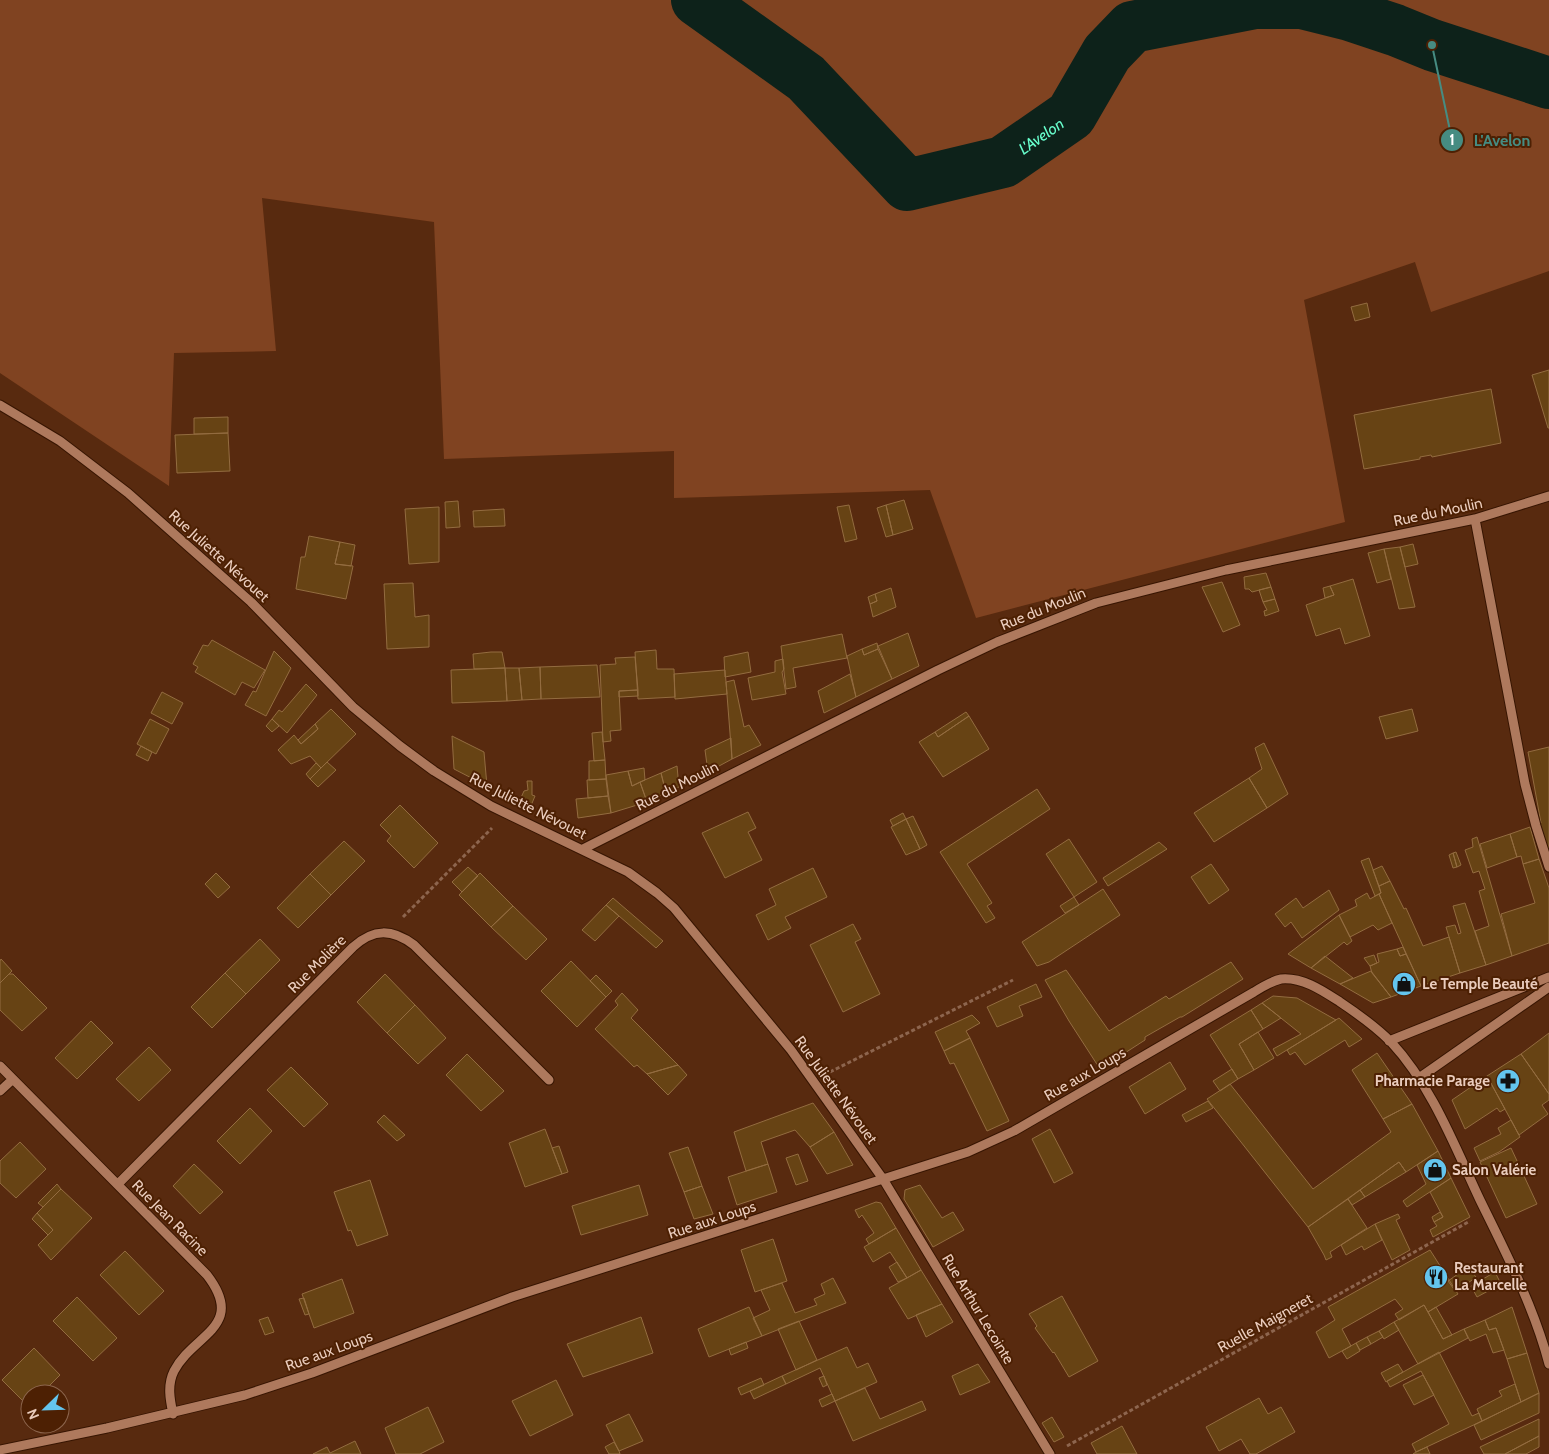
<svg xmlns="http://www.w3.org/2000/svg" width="1549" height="1454" viewBox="0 0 1549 1454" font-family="Cabin,sans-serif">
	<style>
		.green { fill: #804321 }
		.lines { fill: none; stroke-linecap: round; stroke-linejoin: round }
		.river { stroke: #0d221a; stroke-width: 52 }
		.building { fill: #674314; stroke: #936c40 }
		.minor-casing { stroke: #371502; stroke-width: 11 }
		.path { stroke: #8d654e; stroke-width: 3; stroke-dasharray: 4 2.5; stroke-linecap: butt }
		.minor { stroke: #ae795d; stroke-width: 9 }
		.labels { text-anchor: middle; stroke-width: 4; stroke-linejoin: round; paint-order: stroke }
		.street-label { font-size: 15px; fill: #eaccbd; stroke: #4d2003 }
		.poi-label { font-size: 15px; font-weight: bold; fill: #eaccbd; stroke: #4d2003; text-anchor: start }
		.water-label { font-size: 16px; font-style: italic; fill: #68fecd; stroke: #4d2003 }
		.leader { fill: none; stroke: #468c82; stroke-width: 2 }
		.callout-dot { fill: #468c82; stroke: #4d2003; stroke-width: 2 }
		.mark-label { font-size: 15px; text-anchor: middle; font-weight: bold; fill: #fff }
		.callout-label { font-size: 16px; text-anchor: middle; font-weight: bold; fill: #468c82; stroke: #4d2003; stroke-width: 4; stroke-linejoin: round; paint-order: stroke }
	</style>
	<rect width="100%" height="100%" fill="#582a0f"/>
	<!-- green -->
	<path class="green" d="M0 0H1549V271L1431 312 1415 262 1304 300 1345 522 976 618 930 490 674 498V451L444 459 434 222 262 198 276 351 174 353 169 486 0 373Z"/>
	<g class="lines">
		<!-- river -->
		<path class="river" id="s1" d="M697 0 806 78 907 185 1003 162 1071 115 1107 53 1132 27 1255 3H1302L1350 15 1395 30 1432 45 1549 83"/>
	</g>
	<!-- building -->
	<path class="building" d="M1367 303 1370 317 1355 321 1351 307Z
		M1549 370V428H1548L1532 375Z
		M1491 389 1501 443 1432 457 1431 455 1420 457V459L1364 469 1354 415Z
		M228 417V433L194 434V418Z
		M228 433 230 471 177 473 175 435Z
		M904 500 913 529 893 535 886 505Z
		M458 501 460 527 446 528 445 502Z
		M849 505 857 539 845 542 837 507Z
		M886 505 893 535 886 537 877 508Z
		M439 507V562L409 564 405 509Z
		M504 509 505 526 474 527 473 511Z
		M309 536 340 542 335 564 353 566 346 599 296 589 301 557H305Z
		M340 542 355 545 351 566 335 564Z
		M1413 544 1418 564 1405 567 1400 547Z
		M1400 547 1415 607 1399 609 1384 549Z
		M1384 549 1391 579 1377 583 1368 553Z
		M1266 573 1271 587 1252 592 1249 589H1245L1244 577Z
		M1353 579 1370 636 1345 644 1340 628 1316 636 1306 605 1334 595 1330 586Z
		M1222 582 1240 625 1223 632 1202 587Z
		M413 583 415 617 429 615V647L387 649 384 584Z
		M1330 586 1334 595 1325 598 1323 588Z
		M1271 587 1275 599 1263 602 1259 590Z
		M891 588 896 607 873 617 870 604 877 601 875 594Z
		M875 594 877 601 870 604 868 597Z
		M1275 599 1279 611 1265 616 1264 611 1267 610 1263 602Z
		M908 633 919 666 892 679 878 646Z
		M842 634 847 658 793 668 796 687 786 689 781 646Z
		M212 640 265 670 254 688 242 682 235 695 195 672 198 667 193 664 203 645 208 646Z
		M877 643 878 649 864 655 862 649Z
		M862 649 864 655 878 649 892 679 856 697 847 656Z
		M656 650 657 669H674L675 697 638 699 635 652Z
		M274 651 291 668 266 716 245 705 253 691 256 692Z
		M491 652H502L505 668 474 669 473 654Z
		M748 652 751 672 725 677 724 657Z
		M635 657 638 690 619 691 621 730 610 731 611 741 603 742 600 665 616 664 615 658Z
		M783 659 784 669 782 672 786 694 752 700 748 678 775 672V661Z
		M597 665 600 697 541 699 540 667Z
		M540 667 541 699 522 700 519 668Z
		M505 668H519L522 700 507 701Z
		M505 668 507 701 452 703 451 670Z
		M725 670 727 694 675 699 674 674Z
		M850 674 856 697 824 713 818 691Z
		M734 680 744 727 749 725 761 745 732 759 726 682Z
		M306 684 317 695 287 733 272 719 279 710 282 712Z
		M638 690V696L619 697V691Z
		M162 692 183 703 172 724 151 713Z
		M331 709 356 734 321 768 310 756 291 764 278 750 294 735 301 744 318 729 315 724Z
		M1412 709 1418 731 1386 739 1379 717Z
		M966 712 969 716 938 737 935 732Z
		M969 716 989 749 943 777 919 742 935 732 938 737Z
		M150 719 169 729 156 754 137 744Z
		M272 719 279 726 272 732 266 726Z
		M315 724 318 729 301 744 298 740Z
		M602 732 605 760 594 761 592 733Z
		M452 736 484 752 487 786 454 769Z
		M731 738 732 759 708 772 705 750Z
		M1264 743 1288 794 1267 808 1249 778 1262 769 1255 748Z
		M141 746 152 752 148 761 136 755Z
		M1549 747V854L1540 823H1541L1528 752Z
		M605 760 606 779 589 780V761Z
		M327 762 336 770 318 787 310 779Z
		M316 763 321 768 310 779 306 774Z
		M677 766 679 787 666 793 661 773Z
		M644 768 645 780 632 786 628 771Z
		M628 771 632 786 640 782 647 802 611 813 606 775Z
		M661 773 666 793 647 802 640 782Z
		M1249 778 1267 808 1214 842 1194 813Z
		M606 779 608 796 588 798 587 780Z
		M527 781H532V795L535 796 530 808 519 802 524 791 528 790Z
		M1037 789 1050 809 967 864 992 903 987 906 995 918 986 923 940 852Z
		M608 796 611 813 578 818 576 799Z
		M400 805 438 843 414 868 387 841 391 836 380 825Z
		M748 812 756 828 748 832 762 860 725 878 702 833Z
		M903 813 906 819 893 826 890 820Z
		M913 816 927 845 920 849 906 819Z
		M906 819 920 849 906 855 891 827Z
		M1530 827 1539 859 1523 864 1521 856 1517 857 1510 834Z
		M1510 834 1517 857 1487 868 1480 844Z
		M1477 837 1512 956 1486 965 1475 931 1489 926 1479 891 1485 889 1479 871 1473 873 1465 850 1473 847 1472 839Z
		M1069 839 1097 882 1074 897 1046 854Z
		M344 841 365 861 331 895 310 874Z
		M1159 842 1167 849 1108 886 1103 878Z
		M1456 852 1461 865 1457 867 1453 853Z
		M1453 853 1457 867 1453 868 1449 855Z
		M1369 858 1381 893 1375 896 1361 861Z
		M1539 859 1549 888V943L1512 956 1501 914 1535 903 1523 864Z
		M1211 864 1229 890 1209 904 1191 877Z
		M1382 866 1390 881 1379 886 1373 870Z
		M468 867 478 876 462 892 452 882Z
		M813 868 827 897 785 917 791 928 768 940 756 915 776 905 769 889Z
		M216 873 230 887 218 898 205 884Z
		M480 873 513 906 491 927 459 895Z
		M310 874 331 895 298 928 277 908Z
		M1390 881 1404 909 1406 908 1423 946 1449 937 1460 973 1421 986 1379 894 1381 893 1379 886Z
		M1103 889 1120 915 1049 962 1037 966 1022 942Z
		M1329 890 1339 910 1302 938 1291 922 1285 927 1275 914 1296 898 1303 908Z
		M1367 893 1370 899 1379 894 1392 923 1378 930 1373 925 1350 937 1339 915 1357 906 1355 900Z
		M1074 897 1079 905 1065 913 1060 906Z
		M613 898 663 941 656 948 619 916 606 905Z
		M1465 903 1486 965 1460 973 1446 927 1455 925 1458 934 1461 933 1453 906Z
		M606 905 619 916 595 941 582 930Z
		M513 906 547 939 526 960 491 927Z
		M1339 915 1352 941 1347 945 1344 942 1311 968 1288 954Z
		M853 924 861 939 855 942 880 994 843 1012 810 945Z
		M260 939 280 960 246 994 225 973Z
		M1403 947 1406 954 1400 956 1397 949Z
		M1397 949 1400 956 1406 954 1421 986 1391 997 1372 973 1370 966 1379 962 1377 954Z
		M1374 955 1377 963 1370 966 1364 958Z
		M1325 956 1353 978 1340 984 1311 968Z
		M1 959 12 971 0 983V961Z
		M571 961 606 997 577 1027 541 991Z
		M1231 962 1243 979 1182 1017H1180L1145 1037V1040L1100 1069 1069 1021 1045 980 1066 970 1109 1031 1166 996 1169 999Z
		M1371 971 1391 997 1373 1003 1340 984Z
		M225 973 246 994 212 1028 191 1007Z
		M9 974H13L47 1008 22 1031 0 1010V983Z
		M385 974 415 1005 387 1033 357 1002Z
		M596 975 612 991 606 997 590 981Z
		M1036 984 1042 997 1019 1006 1023 1016 997 1027 987 1007Z
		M622 993 638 1010 631 1018 678 1065 647 1074 637 1065 634 1067 595 1029 618 1005 615 1001Z
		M1273 996 1297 998 1336 1020 1277 1056 1273 1049 1301 1034 1262 1003Z
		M1262 1003 1281 1018 1263 1029 1251 1010Z
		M415 1005 446 1038 418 1064 387 1033Z
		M1251 1010 1263 1029 1239 1044 1254 1070 1238 1079 1210 1035Z
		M972 1015 980 1023 966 1031 970 1038 944 1051 935 1032Z
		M1339 1018 1362 1039 1349 1047 1345 1040 1305 1065 1295 1052 1290 1055 1287 1050Z
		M91 1021 113 1043 77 1079 55 1058Z
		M1258 1032 1274 1058 1254 1070 1239 1044Z
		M1549 1033V1094L1521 1054Z
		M970 1038 1009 1121 987 1131 954 1063 950 1064 944 1051Z
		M149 1047 171 1070 139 1101 116 1079Z
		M1377 1053 1412 1104 1383 1119 1352 1070Z
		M467 1054 504 1091 481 1111 446 1075Z
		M1521 1054 1549 1094V1100L1542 1105 1548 1114 1519 1135 1487 1076Z
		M1170 1062 1186 1089 1145 1114 1129 1087Z
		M678 1065 687 1075 668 1095 647 1074Z
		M291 1067 328 1104 304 1127 267 1090Z
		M1232 1069 1238 1079 1220 1091 1213 1081Z
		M1487 1076 1505 1109 1500 1112 1497 1108 1465 1129 1452 1100Z
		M1230 1084 1313 1189 1391 1132 1383 1119 1412 1104 1438 1151 1406 1172 1399 1162 1308 1227 1207 1099Z
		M1208 1101 1213 1108 1186 1122 1182 1115Z
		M813 1103 834 1132 810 1147 795 1130 761 1142 768 1164 746 1171 734 1132Z
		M250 1108 272 1131 240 1164 217 1141Z
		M384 1115 405 1135 397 1141 377 1122Z
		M1511 1120 1520 1137 1499 1152 1480 1161 1474 1148 1501 1134 1498 1128Z
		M545 1129 562 1174 525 1187 509 1143Z
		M1050 1129 1073 1173 1054 1183 1032 1139Z
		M834 1132 853 1165 827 1174 810 1147Z
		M20 1142 46 1169 16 1198 0 1183V1161Z
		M559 1146 568 1172 562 1174 552 1148Z
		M688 1147 702 1186 684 1192 669 1153Z
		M1511 1148 1537 1204 1506 1218 1480 1162Z
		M1438 1151 1451 1178 1407 1207 1403 1201 1426 1184 1417 1165Z
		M798 1154 808 1181 796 1185 786 1158Z
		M1399 1162 1406 1172 1365 1197 1360 1190Z
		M194 1164 223 1192 200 1214 173 1186Z
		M768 1164 777 1192 737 1205 728 1177Z
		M1451 1178 1470 1217 1433 1237 1430 1230 1437 1226 1434 1222 1443 1217 1430 1192Z
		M370 1180 388 1235 357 1246 351 1230 348 1231 334 1192Z
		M57 1184 61 1189 43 1207 38 1203Z
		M639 1185 648 1215 581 1235 572 1206Z
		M920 1185 942 1218 953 1212 964 1230 933 1247 904 1199 905 1190Z
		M702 1186 713 1214 694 1219 684 1192Z
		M61 1189 92 1218 51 1260 38 1245 53 1230 37 1213Z
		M1360 1190 1365 1197 1352 1205 1348 1199Z
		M1348 1199 1367 1228 1330 1252 1332 1257 1326 1260 1324 1255 1308 1227Z
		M876 1202 881 1203 896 1228 869 1244 866 1239 874 1233 862 1215 859 1218 855 1210Z
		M1440 1212 1443 1217 1434 1222 1432 1217Z
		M37 1213 53 1230 48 1235 32 1219Z
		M1398 1214 1400 1218 1396 1220 1410 1250 1392 1260 1375 1224Z
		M1375 1224 1382 1240 1364 1250 1362 1246 1346 1255 1341 1245Z
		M896 1228 921 1270 907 1278 890 1252 873 1262 864 1247Z
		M773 1239 787 1281 755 1292 741 1250Z
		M1430 1250 1458 1294 1428 1312 1424 1305 1399 1320 1395 1314 1403 1309 1395 1299 1342 1329 1351 1346 1329 1358 1316 1332 1335 1320 1328 1307Z
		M125 1251 164 1291 139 1315 100 1275Z
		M897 1262 907 1278 898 1282 889 1267Z
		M1468 1267 1476 1277 1456 1292 1448 1281Z
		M921 1270 942 1304 908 1319 889 1288Z
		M1495 1272 1501 1284 1477 1297 1471 1286Z
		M833 1278 846 1303 762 1336 753 1318 770 1310 761 1290 782 1283 795 1313 817 1305 814 1299 825 1294 821 1284Z
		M342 1279 354 1313 314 1328 302 1294Z
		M1062 1296 1098 1361 1069 1377 1054 1352 1053 1353 1035 1328 1037 1326 1029 1314Z
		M77 1297 117 1338 93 1361 53 1321Z
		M304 1298 309 1314 305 1315 299 1299Z
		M942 1304 953 1322 926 1337 916 1315Z
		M1424 1305 1443 1339 1464 1329 1468 1338 1418 1364 1394 1322Z
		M749 1307 762 1336 709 1357 698 1329Z
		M1436 1307 1452 1335 1443 1339 1428 1312Z
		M1512 1307 1527 1353 1507 1359 1496 1328 1489 1330 1485 1320Z
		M268 1317 274 1332 265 1335 259 1320Z
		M641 1317 653 1353 583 1377 567 1344Z
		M1485 1320 1489 1330 1496 1328 1504 1350 1493 1353 1486 1334 1470 1341 1464 1329Z
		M799 1321 817 1360 796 1370 778 1329Z
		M1394 1322 1399 1330 1384 1339 1379 1331Z
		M1379 1331 1383 1337 1371 1344 1367 1337Z
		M1367 1337 1371 1344 1360 1350 1356 1343Z
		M746 1342 748 1348 731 1355 729 1349Z
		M1356 1343 1360 1351 1347 1359 1342 1351Z
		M847 1347 857 1368 868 1363 877 1382 835 1401 820 1368 786 1384 782 1376Z
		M34 1348 60 1375 41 1394H30V1404L28 1406 2 1380Z
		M1439 1352 1472 1416 1479 1413 1482 1421 1416 1452 1412 1444 1449 1424 1421 1371 1390 1387 1387 1381Z
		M1527 1353 1539 1393 1521 1402 1507 1359Z
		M978 1364 990 1382 960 1395 952 1376Z
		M1398 1364 1403 1372 1386 1382 1381 1373Z
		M1423 1375 1434 1395 1414 1405 1403 1385Z
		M782 1376 786 1384 754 1399 750 1391Z
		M824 1376 827 1385 823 1387 819 1378Z
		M761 1378 764 1385 741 1395 738 1388Z
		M556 1380 573 1415 530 1436 512 1401Z
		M1515 1384 1521 1402 1482 1421 1477 1409 1502 1396 1499 1391Z
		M865 1388 880 1419 922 1401 926 1410 853 1441 835 1401Z
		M1539 1393V1413L1481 1440 1474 1425Z
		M832 1394 835 1401 822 1407 819 1400Z
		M1259 1398 1268 1414 1281 1407 1295 1432 1256 1454H1250L1241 1439 1219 1451 1206 1427Z
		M428 1407 444 1442 420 1454H396L385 1428Z
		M629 1414 643 1441 619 1451 606 1425Z
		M1052 1417 1064 1437 1054 1442 1042 1423Z
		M1539 1419V1436L1505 1454H1484L1480 1447Z
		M1122 1426 1137 1454H1097L1091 1443Z
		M1539 1436V1447L1526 1454H1505Z
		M355 1441 361 1454H313L327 1447 330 1453Z
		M614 1442 619 1451 620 1454H609L605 1447Z
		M1427 1447 1430 1454H1413L1416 1452Z"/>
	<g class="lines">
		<!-- minor casing -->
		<g class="minor-casing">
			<path id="minor" d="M0 405 60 441 128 493 251 602 353 707 400 746 434 771 491 806 628 872 657 893 674 908 791 1050 883 1179 1050 1454
				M1475 519 1525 784 1536 826 1549 867
				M583 849 938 670 997 642 1096 603 1226 570 1475 519 1549 496
				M1389 1041 1549 977
				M0 1066 207 1275C247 1327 193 1334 174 1371 167 1385 170 1400 173 1414
				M1419 1078 1549 987
				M0 1091 13 1079
				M118 1184 353 947C374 928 392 929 414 945L549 1080
				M0 1450 107 1428 245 1395 312 1373 512 1297 968 1152 1014 1131 1254 992C1262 987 1272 981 1281 979 1303 977 1323 991 1340 1002 1358 1014 1376 1027 1391 1042 1432 1086 1455 1147 1480 1200 1506 1253 1534 1307 1549 1364"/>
		</g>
		<!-- path -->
		<path class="path" d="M403 917 492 828
			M830 1072 1013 980
			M1067 1446 1470 1221"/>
		<!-- minor -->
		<use href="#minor" class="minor"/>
	</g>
	<!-- icons -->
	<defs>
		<g id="shop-disc" transform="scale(1.25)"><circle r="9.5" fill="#64c5ee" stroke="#4d2003"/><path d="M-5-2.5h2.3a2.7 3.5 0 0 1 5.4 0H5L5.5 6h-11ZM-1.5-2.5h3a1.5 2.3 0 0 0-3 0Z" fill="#111"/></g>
		<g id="pharmacy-disc" transform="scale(1.25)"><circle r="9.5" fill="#64c5ee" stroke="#4d2003"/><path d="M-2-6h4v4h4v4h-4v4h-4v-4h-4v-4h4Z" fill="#111"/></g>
		<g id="restaurant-disc" transform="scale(1.25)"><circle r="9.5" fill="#64c5ee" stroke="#4d2003"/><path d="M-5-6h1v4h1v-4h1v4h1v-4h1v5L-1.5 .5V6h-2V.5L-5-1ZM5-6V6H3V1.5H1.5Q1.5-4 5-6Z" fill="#111"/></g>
	</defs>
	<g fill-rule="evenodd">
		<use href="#shop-disc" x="1404" y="984"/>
		<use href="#pharmacy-disc" x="1508" y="1081"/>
		<use href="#shop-disc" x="1435" y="1170"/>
		<use href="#restaurant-disc" x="1436" y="1277"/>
	</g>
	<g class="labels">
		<!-- street labels -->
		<g class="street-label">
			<text transform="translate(1438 512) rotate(-12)" y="5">Rue du Moulin</text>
			<text transform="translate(219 556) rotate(42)" y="5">Rue Juliette Névouet</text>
			<text transform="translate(1043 609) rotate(-22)" y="5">Rue du Moulin</text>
			<text transform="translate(677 786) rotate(-27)" y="5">Rue du Moulin</text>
			<text transform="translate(528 806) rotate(27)" y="5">Rue Juliette Névouet</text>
			<text transform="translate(317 964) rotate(-45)" y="5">Rue Molière</text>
			<text transform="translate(1085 1074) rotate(-30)" y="5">Rue aux Loups</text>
			<text transform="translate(836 1090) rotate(54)" y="5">Rue Juliette Névouet</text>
			<text transform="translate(170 1218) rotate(45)" y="5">Rue Jean Racine</text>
			<text transform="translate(712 1220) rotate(-18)" y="5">Rue aux Loups</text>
			<text transform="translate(978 1309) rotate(59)" y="5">Rue Arthur Lecointe</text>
			<text transform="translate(1265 1323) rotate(-29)" y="5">Ruelle Maigneret</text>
			<text transform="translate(329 1351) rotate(-20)" y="5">Rue aux Loups</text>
		</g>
		<!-- poi labels -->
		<g class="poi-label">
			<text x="1422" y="989">Le Temple Beauté</text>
			<text x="1490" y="1086" text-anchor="end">Pharmacie Parage</text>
			<text x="1452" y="1175">Salon Valérie</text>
			<text x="1454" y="1273">Restaurant<tspan x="1454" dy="17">La Marcelle</tspan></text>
		</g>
		<!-- water labels -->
		<g class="water-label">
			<text dy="6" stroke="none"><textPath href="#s1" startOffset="426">L'Avelon</textPath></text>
		</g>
	</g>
	<!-- callouts -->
	<path class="leader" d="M1432 45L1452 140"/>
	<g class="callout-dot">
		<circle cx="1432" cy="45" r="5"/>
		<circle cx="1452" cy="140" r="12"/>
	</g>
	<g class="mark-label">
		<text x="1452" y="145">1</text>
	</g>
	<g class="callout-label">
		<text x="1502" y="146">L'Avelon</text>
	</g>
	<!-- north arrow -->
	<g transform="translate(45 1409) rotate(247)"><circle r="24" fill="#4d2003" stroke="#8c654d"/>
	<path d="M0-4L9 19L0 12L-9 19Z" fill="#64c5ee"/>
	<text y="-8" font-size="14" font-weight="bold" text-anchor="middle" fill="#eaccbd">N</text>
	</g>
</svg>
